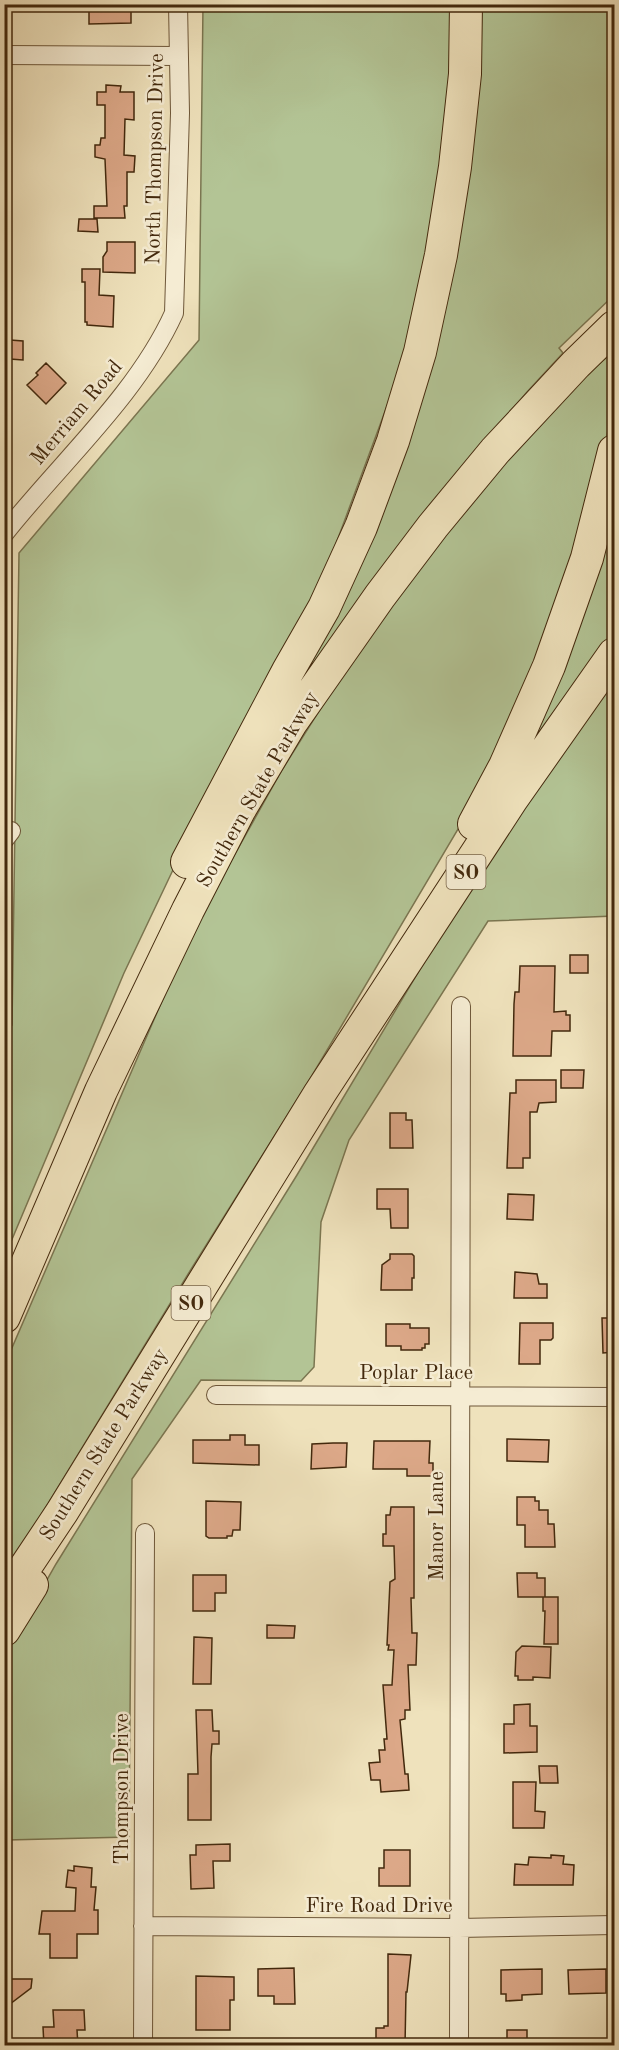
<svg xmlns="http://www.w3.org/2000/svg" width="619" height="2050" viewBox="0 0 619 2050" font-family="'Old Standard TT',serif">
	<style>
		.green { fill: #b3c495; stroke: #7b7651; stroke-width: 1.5 }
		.building { fill: #dca888; stroke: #43290d; stroke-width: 1.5 }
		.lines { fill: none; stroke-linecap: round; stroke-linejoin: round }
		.minor-casing { stroke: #6e5739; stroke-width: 20 }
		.motorway-casing { stroke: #43290d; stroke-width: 34 }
		.minor { stroke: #f5ecd3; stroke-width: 18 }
		.motorway { stroke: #efe2bc; stroke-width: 32 }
		.labels { text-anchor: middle; stroke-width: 5; stroke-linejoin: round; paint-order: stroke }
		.shield { fill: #f5ecd3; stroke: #786448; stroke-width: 1.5 }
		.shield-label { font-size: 20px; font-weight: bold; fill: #43290d }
		.street-label { font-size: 21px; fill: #43290d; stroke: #f5ecd3 }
	</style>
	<rect width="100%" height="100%" fill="#efe2bc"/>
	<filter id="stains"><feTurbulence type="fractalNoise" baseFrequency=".00333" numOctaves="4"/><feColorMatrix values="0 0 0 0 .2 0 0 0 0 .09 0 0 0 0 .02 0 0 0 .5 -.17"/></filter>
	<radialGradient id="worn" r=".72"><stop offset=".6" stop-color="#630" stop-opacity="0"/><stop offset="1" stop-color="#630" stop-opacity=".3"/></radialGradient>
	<!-- green -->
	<path class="green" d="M203 5H455L452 67 435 209 410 344 317 595 191 832 124 973 5 1256 4 1035 12 1025 19 553 199 340Z
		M474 5H614V295L559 348 563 353 527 392 431 506 280 716 413 405Z
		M614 351V381L613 389 614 390V402L598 478 556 621 483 787 307 1084 190 1271 5 1574V1364L194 927 282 770 368 633 472 494 570 389Z
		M614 488V630L534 739Z
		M614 676V916L488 921 349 1140 321 1222 314 1367 301 1381 201 1380 132 1479 129 1837 7 1840V2045H5V1654L56 1564 297 1175 468 889Z"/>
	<!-- building -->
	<path class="building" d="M89 4 131 6V23L89 24Z
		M106 85 121 86 120 92H134V120L125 119 124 155 135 156 134 172H127V206H124L125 218H94V206H107L105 159 95 157V145H100L101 138H105V105H97V92H106Z
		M79 219H97L98 232 78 231Z
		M107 242H135V273L103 272V257L107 251Z
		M82 269H100L99 295 114 296 113 327 87 325V322H85V282H82Z
		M10 340 23 341V360L10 359Z
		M46 363 66 383 46 404 27 385 38 375 36 373Z
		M570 955H588V973H570Z
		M520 966H555L554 1012 566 1011V1015H570V1031H552L551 1056H513L514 1004 515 992H519Z
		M561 1070H584L583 1088H561Z
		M516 1080H556V1102L539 1103 537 1112H530V1158H523V1168H507L510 1093H516Z
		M390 1113H406V1120H412L413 1148H390Z
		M377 1189H408V1228H391L390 1209H377Z
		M508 1194 534 1195 533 1220 507 1219Z
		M390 1254H412L414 1256V1278H412V1290H381L382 1265 390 1259Z
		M515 1272 537 1274 539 1284H547V1298H514Z
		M602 1318H615V1352L603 1353Z
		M520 1323H553V1338L551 1340H540V1364H519Z
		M386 1324H410V1328H429V1344H425V1348H422V1350H401V1346H386Z
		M230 1435H245V1445H259V1465L193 1463V1440H230Z
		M507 1439 549 1440 548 1462 507 1461Z
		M374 1441H430L429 1463H433V1476H407V1469H373Z
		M333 1443H347L346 1467 311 1469 312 1444Z
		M517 1497H535V1501H539V1510H548V1524H554L555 1547H525V1525H517Z
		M206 1501 241 1502 240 1530H233L232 1536H227V1538H209L206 1536Z
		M391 1507H414V1598H411L412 1633H417L416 1665H408L410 1710H405V1719L400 1720 405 1774H408L409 1790 381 1792 380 1780H371L369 1763 380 1762 379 1750H385L384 1739H387L383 1685H392L394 1650H388L389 1645H387L390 1582 395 1579 394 1546H383V1534H386V1515H390Z
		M517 1573H537V1578H545V1597H518Z
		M193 1575H226V1593H215V1611H193Z
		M543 1597H558V1644H544L545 1611H543Z
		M267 1625 295 1626 294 1638H267Z
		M194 1637 212 1638 211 1684H193Z
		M522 1646 551 1647 550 1678 533 1677V1680H518V1676H515L516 1652Z
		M530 1704V1726H537V1752L504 1753V1724H514V1705Z
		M196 1710H212L213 1731H219V1744H212L211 1757V1820H188V1774H198Z
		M539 1766H557L558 1783H540Z
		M513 1782H536L535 1811 545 1812 544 1828H513Z
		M230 1844V1861H213L214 1888 191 1889 190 1855H196V1845Z
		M384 1850H410V1886H379V1868H384Z
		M551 1855 564 1856 563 1864 574 1865 573 1885H514L515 1864 528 1865 529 1857 551 1858Z
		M74 1866 92 1868 91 1887H96L94 1910H98V1934H77V1958H50V1934H39L42 1911H75L76 1888 66 1887 68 1870 74 1871Z
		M388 1954 411 1955 407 1992H406L405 2046H376V2028H384V2026H388Z
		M294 1968 295 2004H274V1996H258V1969Z
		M542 1969V1994L522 1995V2000L506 2001V1994H501V1970Z
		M606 1969V1993L569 1994 568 1970Z
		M196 1976 234 1977V2000H230V2030H196Z
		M10 1979H32L31 1988 10 2004Z
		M53 2010H84L85 2030H77L78 2046H44L43 2027H54Z
		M507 2030H527V2046H507Z"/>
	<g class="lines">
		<!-- minor casing -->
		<g class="minor-casing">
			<path id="minor" d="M4 55 178 56
				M4 534C60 463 137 395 174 313L180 113 178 4
				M4 840 11 831
				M216 1395 614 1397
				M143 1926 459 1928 614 1925
				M143 2046 145 1533
				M459 2046 461 1006"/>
		</g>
		<!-- motorway casing -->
		<g class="motorway-casing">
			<path id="motorway" d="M474 824 505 766 549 666 587 558 614 451
				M187 862 288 671 324 608 361 527 393 441 420 352 441 255 455 167 465 74 466 4
				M4 1317 101 1091 188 910 240 809 291 723 380 596 433 526 495 451 576 364 614 327
				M4 1599 62 1512 320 1093 512 799 614 654
				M4 1630 32 1585"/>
		</g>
		<!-- minor -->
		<use href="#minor" class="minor"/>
		<!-- motorway -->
		<use href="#motorway" class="motorway"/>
	</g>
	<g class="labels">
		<!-- shield labels -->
		<g class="shield">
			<rect x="446.5" y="855" width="39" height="34" rx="4.5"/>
			<rect x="171.5" y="1286" width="39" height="34" rx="4.5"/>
		</g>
		<g class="shield-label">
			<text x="466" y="879">SO</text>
			<text x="191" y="1310">SO</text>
		</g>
		<!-- street labels -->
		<g class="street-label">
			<text transform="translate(154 159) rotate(-89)" y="7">North Thompson Drive</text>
			<text transform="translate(76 412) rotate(-50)" y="7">Merriam Road</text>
			<text transform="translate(257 789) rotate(-60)" y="7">Southern State Parkway</text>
			<text x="416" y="1379">Poplar Place</text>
			<text transform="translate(103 1444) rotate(-58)" y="7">Southern State Parkway</text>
			<text transform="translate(436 1526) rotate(-90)" y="7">Manor Lane</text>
			<text transform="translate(121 1789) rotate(-90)" y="7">Thompson Drive</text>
			<text x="379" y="1912">Fire Road Drive</text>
		</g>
	</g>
	<!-- margin -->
	<rect width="619" height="2050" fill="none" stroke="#efe2bc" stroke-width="24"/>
	<rect x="6" y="6" width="607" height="2038" fill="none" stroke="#43290d" stroke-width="3"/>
	<rect x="12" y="12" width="595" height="2026" fill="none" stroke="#43290d" stroke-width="1.5"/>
	<rect width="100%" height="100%" filter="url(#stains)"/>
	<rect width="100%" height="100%" fill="url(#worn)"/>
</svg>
